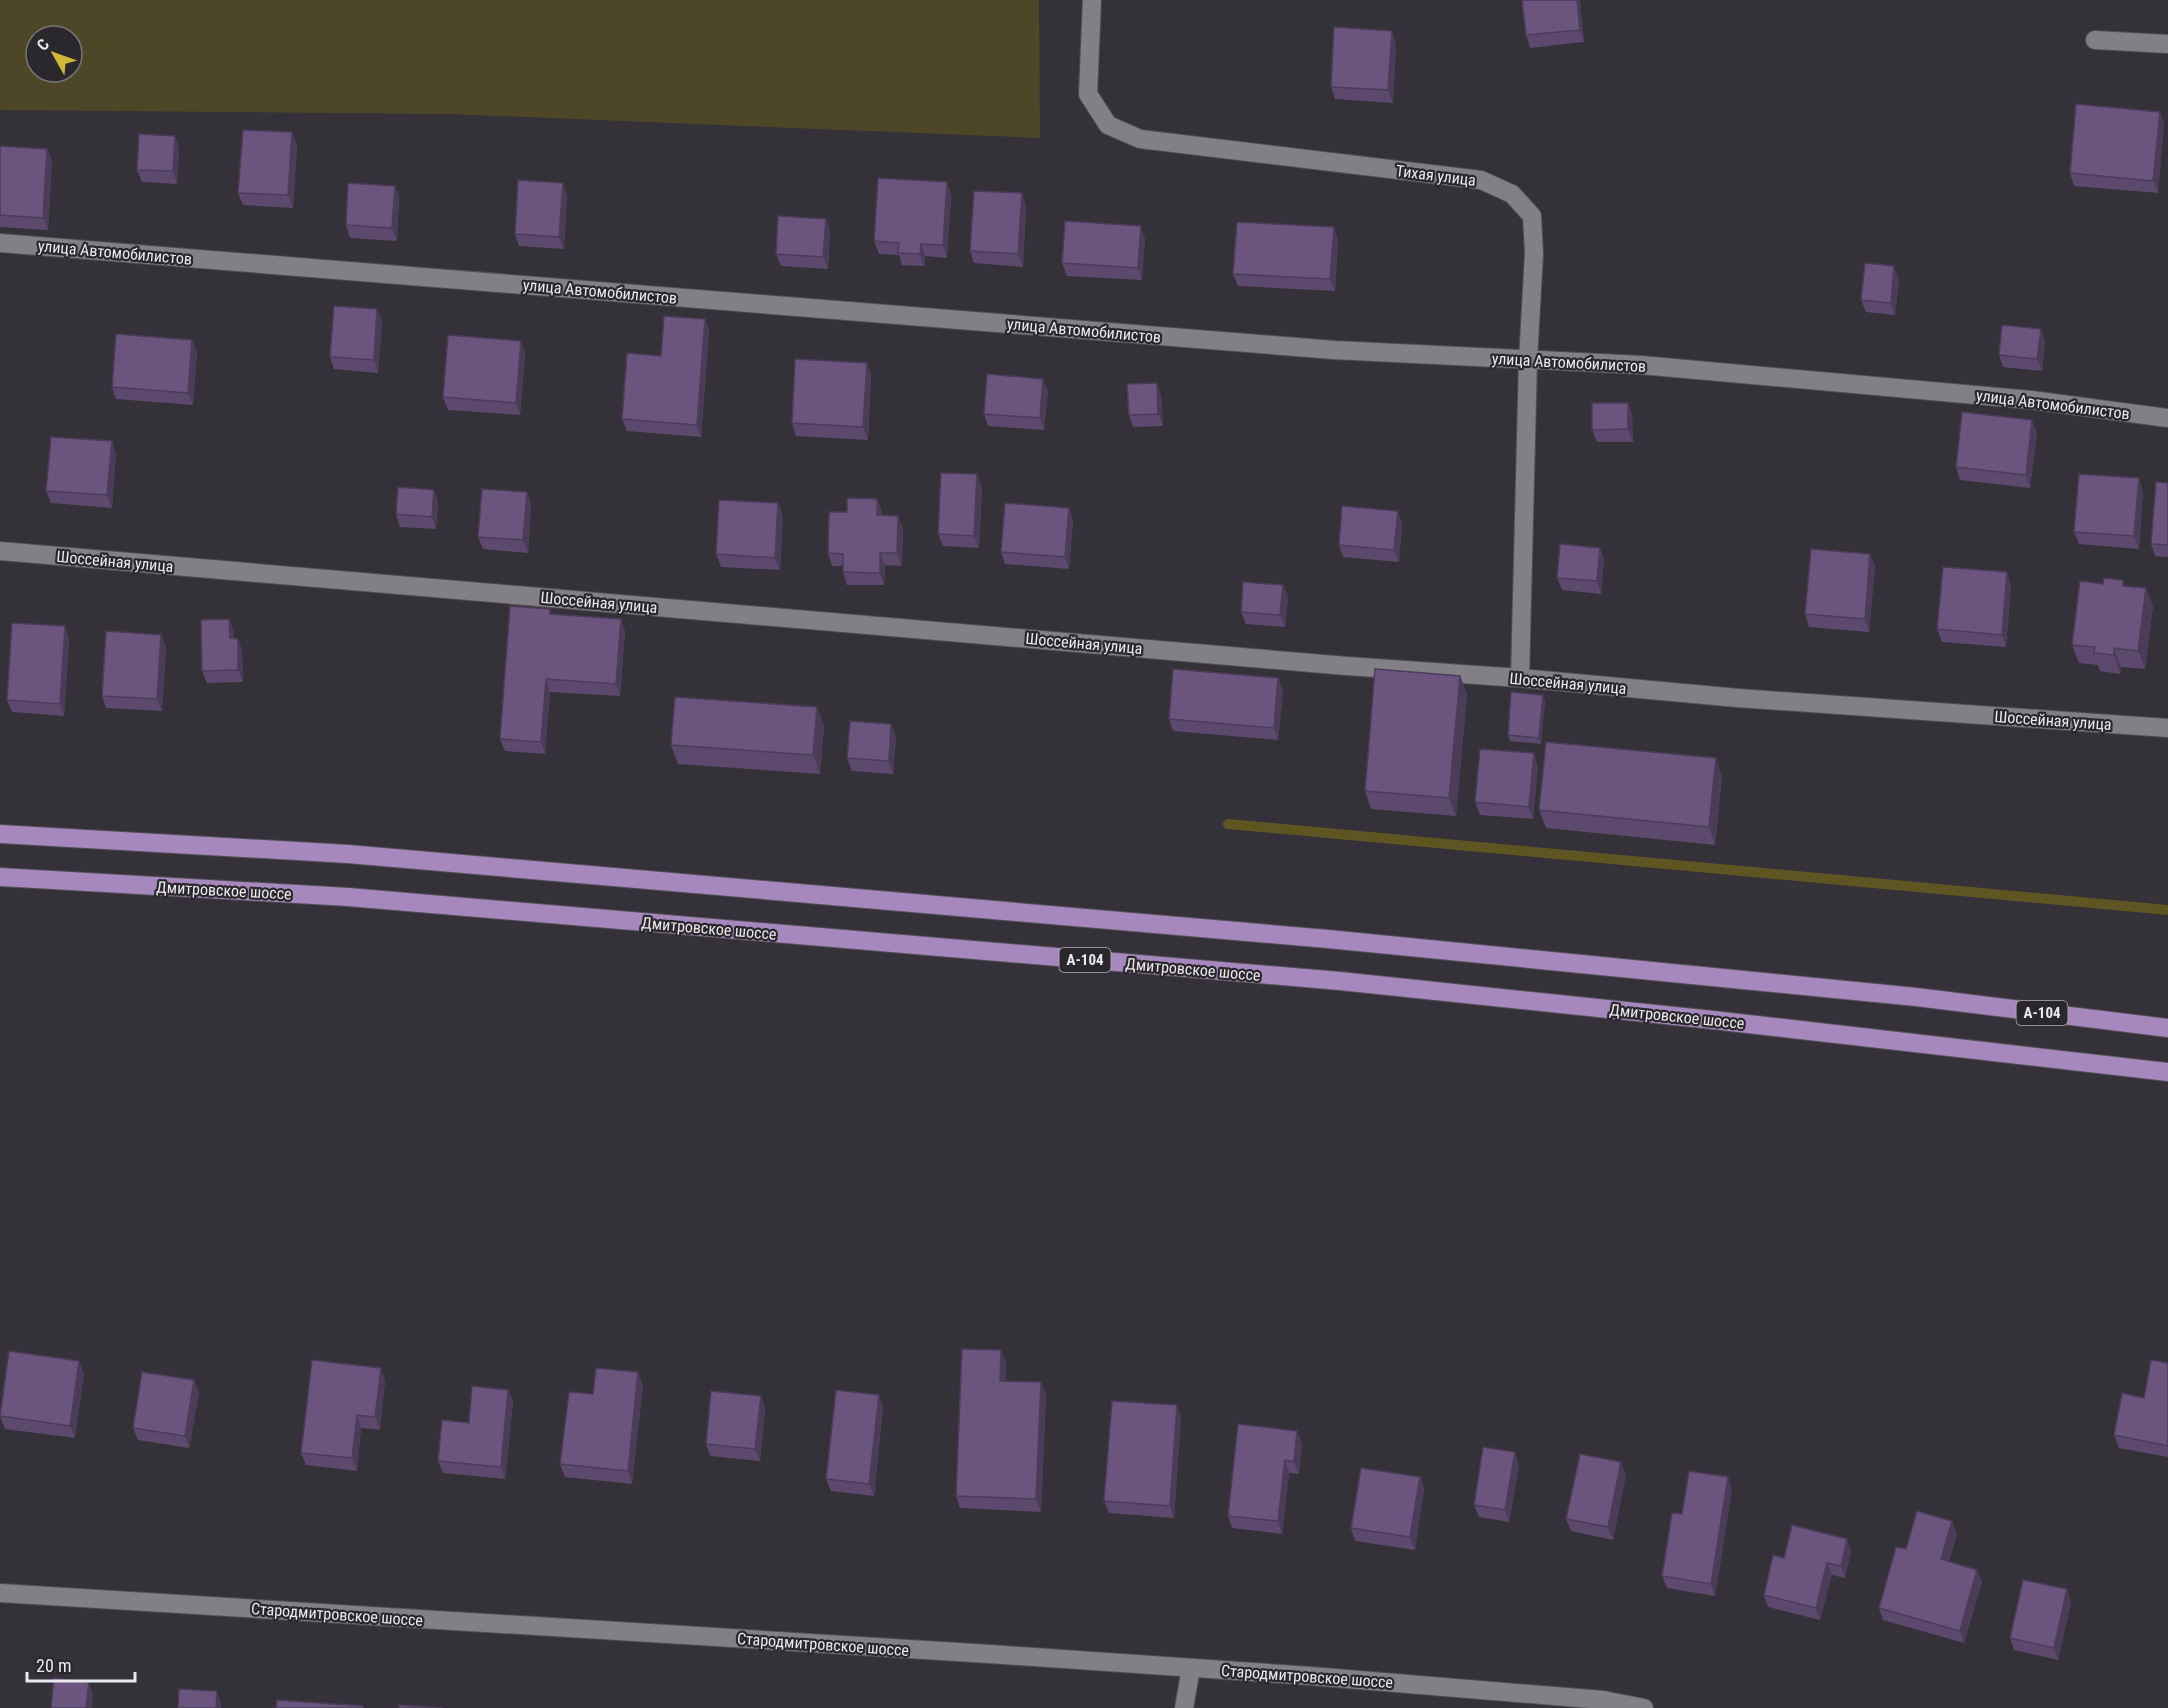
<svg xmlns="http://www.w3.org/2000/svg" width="2168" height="1708" viewBox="0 0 2168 1708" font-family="'Roboto Condensed',sans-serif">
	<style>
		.green { fill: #4e4727; fill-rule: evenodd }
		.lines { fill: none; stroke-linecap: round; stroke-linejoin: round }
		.stream { stroke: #5f5522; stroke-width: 10 }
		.minor-casing { stroke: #524f55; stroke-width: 20 }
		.tertiary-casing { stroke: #524f55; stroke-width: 20 }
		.trunk-casing { stroke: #524f55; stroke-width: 20 }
		.minor { stroke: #837f86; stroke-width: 18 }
		.tertiary { stroke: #837f86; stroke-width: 18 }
		.trunk { stroke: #a688bf; stroke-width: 18 }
		.wall { fill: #5c496d }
		.shaded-wall { fill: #4b3c59 }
		.building { fill: #6b557f; stroke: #4b3c59; stroke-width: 1.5 }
		.labels { text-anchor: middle; stroke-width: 4.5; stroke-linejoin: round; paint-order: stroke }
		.shield { fill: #2a272d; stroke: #b1afb3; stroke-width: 1.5 }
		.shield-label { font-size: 15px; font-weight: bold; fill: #ebe9ed }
		.street-label { font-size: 16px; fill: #ebe9ed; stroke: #2a272d }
	</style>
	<rect width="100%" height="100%" fill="#343138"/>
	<!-- green -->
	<path class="green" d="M0 0H1039L1040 138 451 114 0 110ZM36 36H72V72H36Z"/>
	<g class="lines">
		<!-- stream -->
		<path class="stream" d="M1228 824 2168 910"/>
		<!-- minor casing -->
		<g class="minor-casing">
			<path id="minor" d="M1092 0 1088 94 1108 125 1140 139 1481 180 1512 194 1532 216 1534 254 1528 360 1520 678
				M2095 40 2168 44
				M0 243 1334 350 1641 365 2031 400 2168 418
				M0 551 1347 666 1520 678 1738 698 2168 728
				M1184 1708 1191 1668"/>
		</g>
		<!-- tertiary casing -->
		<g class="tertiary-casing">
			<path id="tertiary" d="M0 1593 990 1654 1311 1676 1603 1700 1644 1708"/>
		</g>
		<!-- trunk casing -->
		<g class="trunk-casing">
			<path id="trunk" d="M0 834 348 854 1328 939 1916 997 2168 1028
				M0 877 348 897 1340 981 1713 1020 2168 1072"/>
		</g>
		<!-- minor -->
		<use href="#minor" class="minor"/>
		<!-- tertiary -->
		<use href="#tertiary" class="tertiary"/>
		<!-- trunk -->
		<use href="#trunk" class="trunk"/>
	</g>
	<!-- wall -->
	<path class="wall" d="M1522 0H1580L1584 42 1530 48 1526 35Z
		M1396 44 1393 103 1335 99 1331 87Z
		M2160 112 2164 124 2158 193 2074 186 2070 173Z
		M297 145 293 208 243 205 238 193Z
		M0 146 47 149 52 161 48 230 0 227Z
		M179 148 177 184 142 182 137 170Z
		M947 182 951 195 947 258 925 256 924 266 902 265 899 255 879 254 874 241Z
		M395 186 399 198 397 241 350 238 346 225Z
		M567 195 564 249 519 246 515 234Z
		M1026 206 1023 267 974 263 970 251Z
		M826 219 830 231 828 269 781 266 776 254Z
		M1145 238 1142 280 1067 276 1062 263Z
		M1338 240 1335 291 1238 286 1233 274Z
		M1899 279 1895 315 1866 312 1861 300Z
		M377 309 382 321 378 373 334 369 330 357Z
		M705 319 709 331 701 437 627 431 622 419Z
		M2045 341 2042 371 2003 367 1999 355Z
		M197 352 193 405 116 399 112 387Z
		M525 353 520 415 448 410 443 397Z
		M867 363 871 375 868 440 796 436 792 423Z
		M1048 391 1044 430 988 426 984 414Z
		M1161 395 1163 426 1133 427 1129 415Z
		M1628 403 1632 415 1633 442H1597L1592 430Z
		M2037 433 2030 488 1960 480 1956 467Z
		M116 454 112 508 51 503 46 491Z
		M2168 483V557L2155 556 2151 544Z
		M982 487 979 548 943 546 938 534Z
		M434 490 438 502 436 529 400 527 396 514Z
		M2143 491 2139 549 2079 544 2074 532Z
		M527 492 531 505 528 553 483 549 478 537Z
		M877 499 882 511V515L903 528 902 566 885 565 884 585H847L843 572V566H832L828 553 847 512Z
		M778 503 783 516 780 570 721 567 716 554Z
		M1069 508 1073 521 1069 569 1005 564 1001 552Z
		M1402 523 1399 562 1343 557 1339 545Z
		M1600 548 1604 560 1601 594 1562 590 1557 578Z
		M1870 554 1875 566 1869 632 1809 627 1805 614Z
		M1283 585 1288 597 1285 627 1246 624 1241 612Z
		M2011 585 2006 647 1942 642 1937 629Z
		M2125 586 2153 606 2145 669 2121 667 2120 674 2100 671 2098 665 2079 663 2072 645Z
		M552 614 625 631 620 696 550 692 545 754 505 751 500 739Z
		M229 619 234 632V639H238L242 651 243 682 207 683 202 671Z
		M161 635 166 647 162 711 106 708 102 696Z
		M69 639 64 716 12 712 7 700Z
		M1460 676 1467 694 1456 816 1371 809 1365 791Z
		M1278 678 1283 691 1278 740 1173 731 1169 719Z
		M1543 695 1545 701 1541 744 1510 741 1508 735Z
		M824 725 820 774 678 764 671 745Z
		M896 737 893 774 852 771 847 758Z
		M1538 766 1533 819 1480 815 1475 802Z
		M1722 776 1715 845 1546 828 1539 810Z
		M1006 1362 1005 1381 1041 1382 1046 1395 1041 1512 960 1508 956 1496Z
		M2168 1363V1457L2119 1448 2114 1435 2144 1398Z
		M84 1373 75 1438 5 1429 0 1416Z
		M194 1380 199 1393 189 1448 138 1440 133 1428Z
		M385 1380 380 1430 361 1428 357 1471 306 1465 301 1453Z
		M643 1385 632 1484 565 1477 560 1464 593 1394Z
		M508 1390 513 1402 505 1479 443 1473 438 1461 469 1423Z
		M761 1396 765 1409 760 1461 710 1456 706 1444Z
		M883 1407 874 1496 831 1491 826 1479Z
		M1181 1418 1174 1518 1109 1513 1104 1501Z
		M1302 1444 1299 1474 1289 1473 1282 1534 1232 1528 1228 1516Z
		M1519 1465 1509 1522 1479 1517 1474 1505Z
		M1626 1474 1613 1540 1571 1531 1566 1519Z
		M1420 1477 1424 1489 1415 1550 1355 1541 1351 1528Z
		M1732 1489 1715 1596 1667 1588 1662 1576 1682 1514Z
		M1957 1533 1949 1562 1977 1570 1982 1582 1964 1643 1883 1620 1879 1608Z
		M1851 1551 1845 1578 1832 1575 1820 1620 1768 1607 1764 1595Z
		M2071 1602 2058 1660 2014 1650 2010 1638Z"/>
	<!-- shaded-wall -->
	<path class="shaded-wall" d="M1577 0H1580L1584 42 1580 30Z
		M1392 31 1396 44 1393 103 1388 90Z
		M2160 112 2164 124 2158 193 2153 181Z
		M292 132 297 145 293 208 288 195Z
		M175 136 179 148 177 184 173 171Z
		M47 149 52 161 48 230 43 218Z
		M947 182 951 195 947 258 943 245Z
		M563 183 567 195 564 249 559 237Z
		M395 186 399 198 397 241 392 228Z
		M1022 193 1026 206 1023 267 1018 254Z
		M826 219 830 231 828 269 823 257Z
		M1141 226 1145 238 1142 280 1138 268Z
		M1334 227 1338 240 1335 291 1330 279Z
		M921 244 925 256 924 266 920 254Z
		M1894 266 1899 279 1895 315 1891 303Z
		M377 309 382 321 378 373 374 360Z
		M705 319 709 331 701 437 697 425Z
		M2041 329 2045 341 2042 371 2037 359Z
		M192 340 197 352 193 405 188 393Z
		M521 341 525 353 520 415 516 403Z
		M867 363 871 375 868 440 863 427Z
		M1043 379 1048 391 1044 430 1040 418Z
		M1157 383 1161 395 1163 426 1158 414Z
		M1628 403 1632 415 1633 442 1628 429Z
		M2032 420 2037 433 2030 488 2026 475Z
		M112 441 116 454 112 508 107 495Z
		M977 474 982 487 979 548 974 536Z
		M2139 478 2143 491 2139 549 2134 536Z
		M434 490 438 502 436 529 432 517Z
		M527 492 531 505 528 553 523 540Z
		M877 499 882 511V527L877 515Z
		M778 503 783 516 780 570 775 558Z
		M1069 508 1073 521 1069 569 1065 557Z
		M1398 511 1402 523 1399 562 1394 550Z
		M898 516 903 528 902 566 897 553Z
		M1600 548 1604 560 1601 594 1597 581Z
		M880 553 885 565 884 585 880 573Z
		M1870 554 1875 566 1869 632 1865 619Z
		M2007 572 2011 585 2006 647 2002 635Z
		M1283 585 1288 597 1285 627 1280 615Z
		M2146 588 2153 606 2145 669 2138 651Z
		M229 619 234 632V651L230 638Z
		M621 619 625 631 620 696 616 684Z
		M65 626 69 639 64 716 60 704Z
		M161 635 166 647 162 711 157 699Z
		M238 639 242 651 243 682 238 670Z
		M2114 648 2121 667 2120 674 2114 655Z
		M1460 676 1467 694 1456 816 1449 798Z
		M1278 678 1283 691 1278 740 1274 728Z
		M546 679 550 692 545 754 541 742Z
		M1543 695 1545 701 1541 744 1539 738Z
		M817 707 824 725 820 774 813 755Z
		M891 724 896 737 893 774 889 761Z
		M1534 753 1538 766 1533 819 1529 807Z
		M1716 758 1722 776 1715 845 1709 827Z
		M1001 1350 1006 1362 1005 1393 1000 1381Z
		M79 1361 84 1373 75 1438 70 1426Z
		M381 1368 385 1380 380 1430 375 1417Z
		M638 1372 643 1385 632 1484 628 1471Z
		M194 1380 199 1393 189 1448 185 1436Z
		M1041 1382 1046 1395 1041 1512 1036 1499Z
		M508 1390 513 1402 505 1479 501 1467Z
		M879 1395 883 1407 874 1496 869 1484Z
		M761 1396 765 1409 760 1461 755 1449Z
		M1177 1405 1181 1418 1174 1518 1170 1506Z
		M357 1415 361 1428 357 1471 352 1458Z
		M1297 1431 1302 1444 1299 1474 1294 1462Z
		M1515 1452 1519 1465 1509 1522 1505 1510Z
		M1285 1460 1289 1473 1282 1534 1278 1521Z
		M1621 1462 1626 1474 1613 1540 1608 1527Z
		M1420 1477 1424 1489 1415 1550 1410 1537Z
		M1728 1477 1732 1489 1715 1596 1711 1584Z
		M1952 1521 1957 1533 1946 1572 1941 1559Z
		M1847 1539 1851 1551 1845 1578 1841 1566Z
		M1827 1563 1832 1575 1820 1620 1816 1608Z
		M1977 1570 1982 1582 1964 1643 1960 1631Z
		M2067 1589 2071 1602 2058 1660 2054 1648Z
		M89 1682 93 1694 92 1708H86Z
		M217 1691 221 1703V1708H216Z"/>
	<!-- building -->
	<path class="building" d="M1522 0H1577L1580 30 1526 35Z
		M1334 27 1392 31 1388 90 1331 87Z
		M2076 104 2160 112 2153 181 2070 173Z
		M243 130 292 132 288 195 238 193Z
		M139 134 175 136 173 171 137 170Z
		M0 146 47 149 43 218 0 215Z
		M878 178 947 182 943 245 921 244 920 254 898 253 899 243 874 241Z
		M518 180 563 183 559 237 515 234Z
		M348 183 395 186 392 228 346 225Z
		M974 191 1022 193 1018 254 970 251Z
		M778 216 826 219 823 257 776 254Z
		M1065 221 1141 226 1138 268 1062 263Z
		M1237 222 1334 227 1330 279 1233 274Z
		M1865 263 1894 266 1891 303 1861 300Z
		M334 306 377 309 374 360 330 357Z
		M664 316 705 319 697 425 622 419 627 353 661 356Z
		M2002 325 2041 329 2037 359 1999 355Z
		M116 334 192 340 188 393 112 387Z
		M448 335 521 341 516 403 443 397Z
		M795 359 867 363 863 427 792 423Z
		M987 374 1043 379 1040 418 984 414Z
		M1157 383 1158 414 1129 415 1127 384Z
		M1592 403H1628V429L1592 430Z
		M1962 412 2032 420 2026 475 1956 467Z
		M51 437 112 441 107 495 46 491Z
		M941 473 977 474 974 536 938 534Z
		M2079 474 2139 478 2134 536 2074 532Z
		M2156 482 2168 483V545L2151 544Z
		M398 487 434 490 432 517 396 514Z
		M482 489 527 492 523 540 478 537Z
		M847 498 877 499V515L898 516 897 553H880V573L843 572V554L828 553 829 512H847Z
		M719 500 778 503 775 558 716 554Z
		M1005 503 1069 508 1065 557 1001 552Z
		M1342 506 1398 511 1394 550 1339 545Z
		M1560 544 1600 548 1597 581 1557 578Z
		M1811 549 1870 554 1865 619 1805 614Z
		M1943 567 2007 572 2002 635 1937 629Z
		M2104 578 2123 580V586L2146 588 2138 651 2114 648V655L2094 653 2095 647 2072 645 2080 581 2103 584Z
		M1243 582 1283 585 1280 615 1241 612Z
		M510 606 550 609V614L621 619 616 684 546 679 541 742 500 739Z
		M229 619 230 638 238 639V670L202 671 201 620Z
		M12 623 65 626 60 704 7 700Z
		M106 631 161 635 157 699 102 696Z
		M1173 669 1278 678 1274 728 1169 719Z
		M1375 669 1460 676 1449 798 1365 791Z
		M1511 692 1543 695 1539 738 1508 735Z
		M675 697 817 707 813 755 671 745Z
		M850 721 891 724 889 761 847 758Z
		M1546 742 1716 758 1709 827 1539 810Z
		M1480 749 1534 753 1529 807 1475 802Z
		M962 1349 1001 1350 1000 1381 1041 1382 1036 1499 956 1496Z
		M9 1351 79 1361 70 1426 0 1416Z
		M312 1360 381 1368 375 1417 357 1415 352 1458 301 1453Z
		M2151 1360 2168 1363V1446L2114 1435 2122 1393 2144 1398Z
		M596 1368 638 1372 628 1471 560 1464 569 1392 593 1394Z
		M142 1372 194 1380 185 1436 133 1428Z
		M472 1386 508 1390 501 1467 438 1461 442 1420 469 1423Z
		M836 1390 879 1395 869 1484 826 1479Z
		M711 1391 761 1396 755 1449 706 1444Z
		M1112 1401 1177 1405 1170 1506 1104 1501Z
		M1238 1424 1297 1431 1294 1462 1285 1460 1278 1521 1228 1516Z
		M1483 1447 1515 1452 1505 1510 1474 1505Z
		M1580 1454 1621 1462 1608 1527 1566 1519Z
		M1361 1468 1420 1477 1410 1537 1351 1528Z
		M1689 1471 1728 1477 1711 1584 1662 1576 1672 1513 1682 1514Z
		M1917 1511 1952 1521 1941 1559 1977 1570 1960 1631 1879 1608 1896 1547 1906 1549Z
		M1792 1525 1847 1539 1841 1566 1827 1563 1816 1608 1764 1595 1773 1555 1784 1558Z
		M2023 1580 2067 1589 2054 1648 2010 1638Z
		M54 1678 89 1682 86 1708H51Z
		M179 1689 217 1691 216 1708H178Z
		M277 1700 363 1706V1708H276Z
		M399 1705 443 1708H399Z"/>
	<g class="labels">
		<!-- shield labels -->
		<g class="shield">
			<rect x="1059.5" y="948" width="51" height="24" rx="4.5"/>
			<rect x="2016.5" y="1001" width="51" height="24" rx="4.5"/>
		</g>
		<g class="shield-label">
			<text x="1085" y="965">А-104</text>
			<text x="2042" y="1018">А-104</text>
		</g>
		<!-- street labels -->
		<g class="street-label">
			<text transform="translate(1436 175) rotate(7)" y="6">Тихая улица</text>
			<text transform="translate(115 252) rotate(5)" y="6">улица Автомобилистов</text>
			<text transform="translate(600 291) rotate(5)" y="6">улица Автомобилистов</text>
			<text transform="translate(1084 330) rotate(5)" y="6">улица Автомобилистов</text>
			<text transform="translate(1569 362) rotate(3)" y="6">улица Автомобилистов</text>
			<text transform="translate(2053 404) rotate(7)" y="6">улица Автомобилистов</text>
			<text transform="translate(115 561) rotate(5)" y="6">Шоссейная улица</text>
			<text transform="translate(599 602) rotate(5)" y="6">Шоссейная улица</text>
			<text transform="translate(1084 643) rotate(5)" y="6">Шоссейная улица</text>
			<text transform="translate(1568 683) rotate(5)" y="6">Шоссейная улица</text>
			<text transform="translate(2053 720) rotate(4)" y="6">Шоссейная улица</text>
			<text transform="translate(224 890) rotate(3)" y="6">Дмитровское шоссе</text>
			<text transform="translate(709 928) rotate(5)" y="6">Дмитровское шоссе</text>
			<text transform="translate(1193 969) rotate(5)" y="6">Дмитровское шоссе</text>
			<text transform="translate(1677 1016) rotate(6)" y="6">Дмитровское шоссе</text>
			<text transform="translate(337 1614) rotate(4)" y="6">Стародмитровское шоссе</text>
			<text transform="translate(823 1644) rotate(4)" y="6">Стародмитровское шоссе</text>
			<text transform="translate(1307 1676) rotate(4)" y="6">Стародмитровское шоссе</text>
		</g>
	</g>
	<!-- north arrow -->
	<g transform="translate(54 54) rotate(310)"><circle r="28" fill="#2a272d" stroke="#77757a" stroke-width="1.5"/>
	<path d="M0-4.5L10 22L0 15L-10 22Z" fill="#d1b736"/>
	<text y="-9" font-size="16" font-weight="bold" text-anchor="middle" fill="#ebe9ed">С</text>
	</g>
	<!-- scale -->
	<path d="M27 1672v9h108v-9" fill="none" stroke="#ebe9ed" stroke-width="3"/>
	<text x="36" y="1672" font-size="18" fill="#ebe9ed" stroke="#2a272d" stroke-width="4.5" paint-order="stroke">20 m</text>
</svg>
